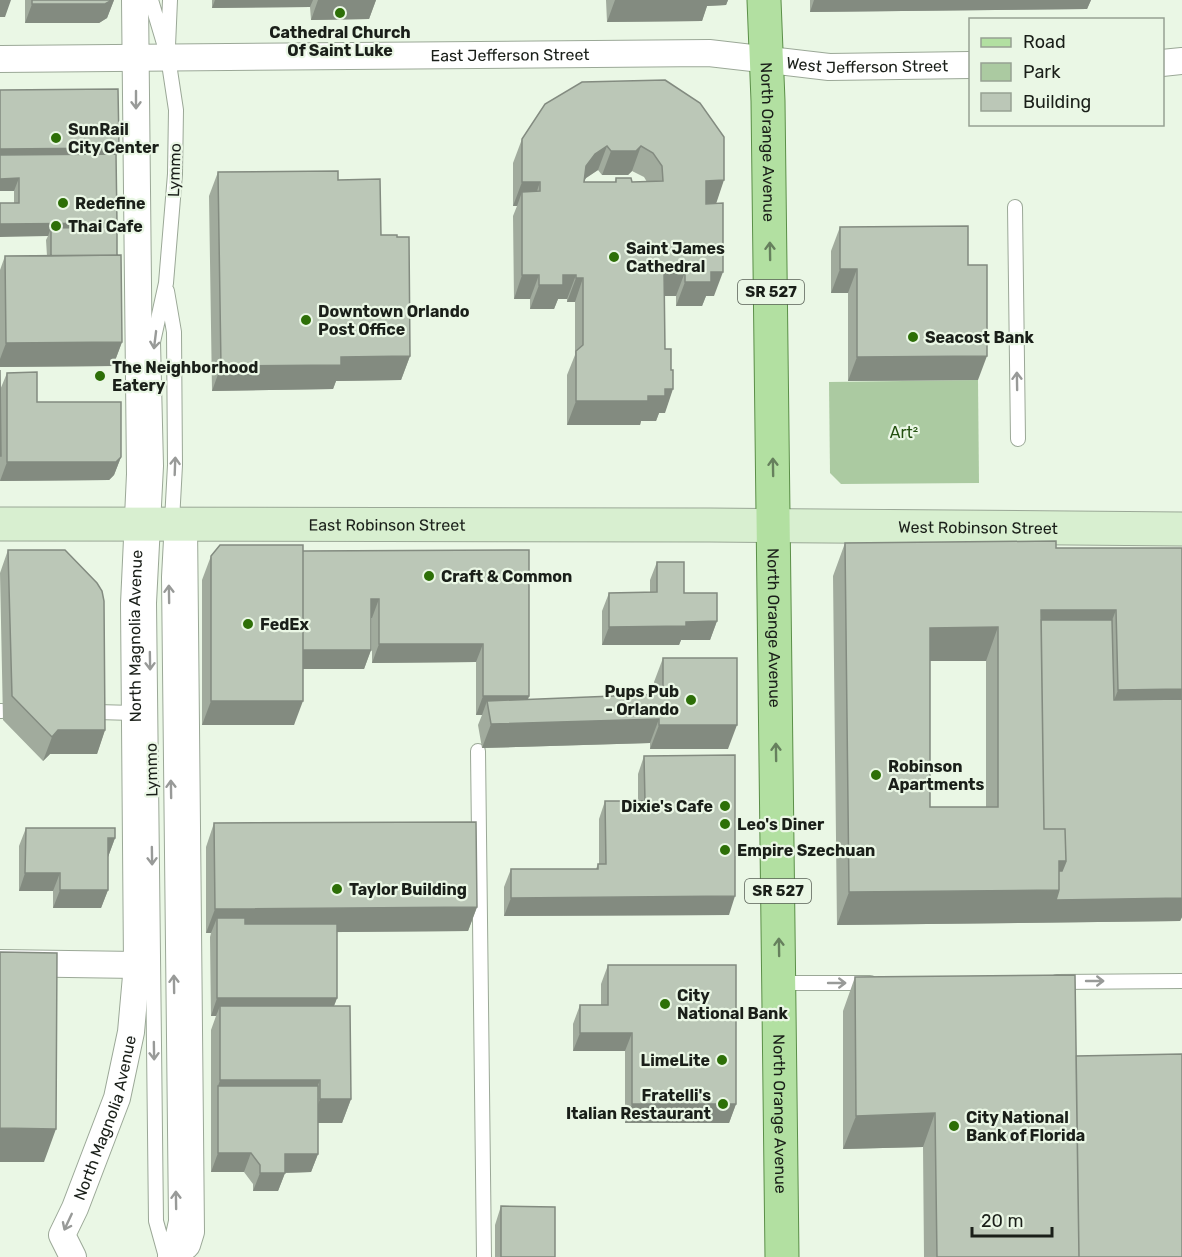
<svg xmlns="http://www.w3.org/2000/svg" width="1182" height="1257" viewBox="0 0 1182 1257" font-family="Rubik,sans-serif">
	<style>
		.green { fill: #abcaa1 }
		.lines { fill: none; stroke-linecap: round; stroke-linejoin: round }
		.service-casing { stroke: #9ba897; stroke-width: 16 }
		.minor-casing { stroke: #9ba897; stroke-width: 28 }
		.secondary-casing { stroke: #9ba897; stroke-width: 35 }
		.primary-casing { stroke: #5b8f48; stroke-width: 35 }
		.service { stroke: #fff; stroke-width: 14 }
		.minor { stroke: #fff; stroke-width: 26 }
		.secondary { stroke: #d8efd0; stroke-width: 33 }
		.primary { stroke: #b2e0a1; stroke-width: 33 }
		.wall { fill: #a1ab9d; fill-rule: evenodd }
		.shaded-wall { fill: #838b80 }
		.building { fill: #bbc7b7; stroke: #838b80; stroke-width: 1.5; fill-rule: evenodd }
		.oneway { stroke: #989a98 }
		.oneway2 { stroke: #66805d }
		.poi-dot { fill: #2d6f07; stroke: #eaf7e5; stroke-width: 2 }
		.labels { text-anchor: middle; stroke-width: 4.5; stroke-linejoin: round; paint-order: stroke }
		.shield { fill: #eaf7e5; stroke: #586056; stroke-width: 1.5 }
		.shield-label { font-size: 15px; font-weight: bold; fill: #1a1f19 }
		.poi-label { font-size: 16px; font-weight: bold; fill: #1a1f19; stroke: #eaf7e5; text-anchor: start }
		.street-label { font-size: 16px; fill: #1a1f19; stroke: #eaf7e5 }
		.park-label { font-size: 16px; fill: #245110; stroke: #eaf7e5 }
	</style>
	<rect width="100%" height="100%" fill="#eaf7e5"/>
	<!-- green -->
	<path class="green" d="M978 380 979 483 841 484 830 473 829 382Z"/>
	<g class="lines">
		<!-- service casing -->
		<g class="service-casing">
			<path id="service" d="M151 0 168 57 176 110 175 174 166 283 153 342 156 466 149 603 156 1221 166 1257
				M168 46 170 0
				M1015 207 1018 439
				M167 291 174 332 175 465 169 577 176 1221 168 1257
				M0 711H2
				M97 712 134 713
				M478 751 484 1257
				M1057 982 1182 981
				M779 983H870"/>
		</g>
		<!-- minor casing -->
		<g class="minor-casing">
			<g id="minor">
				<path id="s1" d="M0 59 709 53 829 67 970 65"/>
				<path d="M1162 63 1182 61"/>
				<path d="M0 963 137 965"/>
				<path id="s2" d="M73 1257 62 1235 75 1208 117 1098 131 1032 137 965 134 604 140 474 135 0"/>
				<path d="M171 1257 187 1245 191 1232 184 524"/>
			</g>
		</g>
		<!-- secondary casing -->
		<g class="secondary-casing">
			<g id="secondary">
				<path id="s3" d="M0 524 710 525 1182 529"/>
			</g>
		</g>
		<!-- primary casing -->
		<g class="primary-casing">
			<g id="primary">
				<path id="s4" d="M764 0 768 101 782 1257"/>
			</g>
		</g>
		<!-- service -->
		<use href="#service" class="service"/>
		<!-- minor -->
		<use href="#minor" class="minor"/>
		<!-- secondary -->
		<use href="#secondary" class="secondary"/>
		<!-- primary -->
		<use href="#primary" class="primary"/>
	</g>
	<!-- wall -->
	<path class="wall" d="M25 0H114L107 18 99 23H25Z
		M212 0H376L369 19 311 20 310 7 212 8Z
		M606 0H728L726 5 707 6 702 21 607 22Z
		M810 0H1091L1087 9 810 12Z
		M582 82 716 204 714 296H706L702 306H676V296H665V413H659L656 421H641L640 425H567V375L575 355V302H567V299H558L554 309H530V299H514L513 216 517 206H513V163L522 139ZM598 170 602 175H628L632 171 644 177 647 182H632L616 178 615 182H584L586 178Z
		M0 90 119 148 116 154 115 227 122 342 113 366 0 367V270L5 256H47L46 240 48 236 14 203V191Z
		M218 172 338 180 381 235 410 356 401 380 336 381 333 389 212 391 209 196Z
		M840 227 968 265 978 380 848 381V293H831V251Z
		M0 370V390L7 373 37 402 121 457 114 475 109 480 0 481Z
		M845 543 1056 548H1182V917L1180 921 837 925 833 576ZM930 661H986V807H930Z
		M8 550 105 730 97 754H50L43 761 3 720 0 573Z
		M529 550V696L528 700 654 695V682L663 658 728 749H650V743L482 748 478 725 482 715H476V662L372 663V618H371V650L364 669H303L294 725H202V580L211 556 303 551Z
		M657 562 684 593 717 621 710 640H681L679 645H602V611L609 593 650 592V580Z
		M644 756 729 915 504 916V887L511 869H596L598 864H599V819L605 801H638V774Z
		M214 823 477 907 468 931 337 932V998L334 1006 351 1099 342 1123H318V1154L311 1172 285 1173 278 1191H253V1184L244 1172H211V1030L216 1016H211L210 937 211 933H206V847Z
		M26 828 115 838 108 857V890L101 908H53V891H19V846Z
		M608 965 736 1104 729 1123H625V1051H573V1024L580 1005H601V984Z
		M855 977 1076 1056 1182 1257H924L923 1147 843 1149V1011Z
		M501 1206 555 1257H495V1225Z"/>
	<!-- shaded-wall -->
	<path class="shaded-wall" d="M0 0H11L5 17H0Z
		M114 0 107 18 99 23H25L32 4Z
		M215 0H313L310 7 212 8Z
		M318 0H376L369 19 311 20Z
		M615 0H728L726 5 707 6 702 21 607 22Z
		M814 0H1091L1087 9 810 12Z
		M607 146 598 170 586 178 577 190 586 166 595 154Z
		M641 146 632 171 628 175H602L611 151Z
		M119 148 112 167 0 168V149Z
		M19 178 14 191H0V179Z
		M724 180 716 204 697 205 706 181Z
		M522 182H540L532 206 522 192 517 206H513Z
		M117 223 112 236 51 228 48 236 0 237V224Z
		M840 269H857L848 293H831Z
		M664 272H685L676 296H656Z
		M711 272H723L714 296H706L702 306H676L685 282Z
		M522 275H539L530 299H514Z
		M563 275H576L567 299H558L554 309H530L539 285Z
		M576 278H583L575 302H567Z
		M122 342 113 366 0 367V359L6 343Z
		M410 356 401 380 336 381 333 389 212 391 221 366 341 357Z
		M987 356 978 380 848 381 857 357Z
		M665 389H673L665 413H659L656 421H641L640 425H567L576 401 648 396Z
		M121 457 114 475 109 480 0 481 7 462Z
		M371 599H379L372 618H364Z
		M1041 610H1116L1103 644H1038Z
		M717 621 710 640H681L679 645H602L609 627 686 622Z
		M998 627 986 661H918L930 628Z
		M379 644H483L476 662 372 663Z
		M301 650H371L364 669H294Z
		M1182 689V713L1105 724 1118 690Z
		M483 696H529L522 715 487 701 482 715H476Z
		M211 701H303L294 725H202Z
		M659 719 650 743 482 748 491 724Z
		M659 725H737L728 749H650Z
		M58 730H105L97 754H50L43 761 52 737Z
		M108 838H115L108 857H101Z
		M1059 861H1066L1056 890Z
		M25 873H60L53 891H19Z
		M60 890H108L101 908H53Z
		M1059 890 1182 898V917L1180 921 837 925 849 892Z
		M735 896 729 915 504 916 511 898Z
		M477 907 468 931 217 933V918L211 933H206L215 909Z
		M217 998H337L330 1016 220 1006 216 1016H211Z
		M580 1033H632L625 1051H573Z
		M220 1080H320L311 1104 218 1086Z
		M320 1099H351L342 1123H311Z
		M632 1104H736L729 1123H625Z
		M935 1113 923 1147 843 1149 856 1116Z
		M0 1128 56 1129 44 1162H0Z
		M218 1153H251L244 1172H211Z
		M285 1154H318L311 1172 278 1173Z
		M260 1173H285L278 1191H253Z"/>
	<!-- building -->
	<path class="building" d="M32 0H112L105 4H32Z
		M665 80 700 103 724 137V180L706 181V204L723 203V272H711V282H685V272H664L665 349H671V370H673V389H665V396H648V401H576V351L583 345V278H576V275H563V285H539V275H522V192L540 191V182H522V139L545 104 582 82ZM607 146 611 151H636L641 146 653 153 662 166 663 181 632 182 631 178H616V182H584L586 166 595 154Z
		M118 89 119 148 0 149V90Z
		M116 154 117 223 0 224V203H19V178L0 179V155Z
		M338 171V180L380 179 381 235H397V237H409L410 356 341 357V365L221 366 218 172Z
		M968 226V265H987V356L857 357V269H840V227Z
		M117 227V255L51 256V228Z
		M121 255 122 342 6 343 5 256Z
		M0 370 1 456H0Z
		M37 372V402H121V457L116 462H7V373Z
		M1056 541V548H1182V689L1118 690 1116 610H1041L1044 829H1065L1066 861H1059V890L849 892 845 543ZM998 627V807H930V628Z
		M220 545H303V701H211V556Z
		M8 550H65L97 583 102 591 104 601 105 730H58L52 737 12 696Z
		M529 550V696H483V644H379V599H371V650H303V551Z
		M657 562H684V593H717V621L686 622V626L609 627V593L657 592Z
		M1041 620H1112L1114 700 1182 699V898L1056 900 1059 890V871H1062L1066 861 1065 829H1044Z
		M663 658H737V725H659V719L491 724 487 701 663 694Z
		M735 755V896L511 898V869H598V864H606L605 801H645L644 756Z
		M476 822 477 907 215 909 214 823Z
		M26 828H115V838H108V890H60V873H25Z
		M217 918H245V924H337V998H217Z
		M0 952 57 953 56 1129 0 1128Z
		M608 965H736V1104H632V1033H580V1005H608Z
		M1075 975 1079 1257H937L935 1113 856 1116 855 977Z
		M220 1006H350L351 1099H320V1080H220Z
		M1182 1054V1257H1079L1076 1056Z
		M218 1086H318V1154H285V1173H260V1165L251 1153H218Z
		M501 1206 555 1207V1257H501Z"/>
	<!-- one-way arrows -->
	<defs><path id="oneway-shaft" d="M-6 0H5M1.5-3L5.5 0L1.5 3" fill="none" stroke-width="1.6" stroke-linecap="round" stroke-linejoin="round" transform="scale(1.5)"/></defs>
	<g class="oneway">
		<use href="#oneway-shaft" transform="translate(136 100) rotate(90)"/>
		<use href="#oneway-shaft" transform="translate(155 340) rotate(97)"/>
		<use href="#oneway-shaft" transform="translate(1017 381) rotate(-91)"/>
		<use href="#oneway-shaft" transform="translate(175 466) rotate(-88)"/>
		<use href="#oneway-shaft" transform="translate(169 594) rotate(-91)"/>
		<use href="#oneway-shaft" transform="translate(150 661) rotate(89)"/>
		<use href="#oneway-shaft" transform="translate(171 789) rotate(-91)"/>
		<use href="#oneway-shaft" transform="translate(152 856) rotate(89)"/>
		<use href="#oneway-shaft" transform="translate(1095 981)"/>
		<use href="#oneway-shaft" transform="translate(837 983)"/>
		<use href="#oneway-shaft" transform="translate(174 984) rotate(-91)"/>
		<use href="#oneway-shaft" transform="translate(154 1051) rotate(89)"/>
		<use href="#oneway-shaft" transform="translate(176 1200) rotate(-91)"/>
		<use href="#oneway-shaft" transform="translate(68 1222) rotate(115)"/>
	</g>
	<g class="oneway2">
		<use href="#oneway-shaft" transform="translate(770 251) rotate(-91)"/>
		<use href="#oneway-shaft" transform="translate(773 467) rotate(-91)"/>
		<use href="#oneway-shaft" transform="translate(776 752) rotate(-91)"/>
		<use href="#oneway-shaft" transform="translate(779 947) rotate(-91)"/>
	</g>
	<!-- markers -->
	<g class="poi-dot">
		<circle cx="340" cy="13" r="6"/>
		<circle cx="56" cy="138" r="6"/>
		<circle cx="63" cy="203" r="6"/>
		<circle cx="56" cy="226" r="6"/>
		<circle cx="614" cy="257" r="6"/>
		<circle cx="306" cy="320" r="6"/>
		<circle cx="913" cy="337" r="6"/>
		<circle cx="100" cy="376" r="6"/>
		<circle cx="429" cy="576" r="6"/>
		<circle cx="248" cy="624" r="6"/>
		<circle cx="691" cy="700" r="6"/>
		<circle cx="876" cy="775" r="6"/>
		<circle cx="725" cy="806" r="6"/>
		<circle cx="725" cy="824" r="6"/>
		<circle cx="725" cy="850" r="6"/>
		<circle cx="337" cy="889" r="6"/>
		<circle cx="665" cy="1004" r="6"/>
		<circle cx="722" cy="1060" r="6"/>
		<circle cx="723" cy="1104" r="6"/>
		<circle cx="954" cy="1126" r="6"/>
	</g>
	<g class="labels">
		<!-- shield labels -->
		<g class="shield">
			<rect x="738" y="280" width="66" height="24" rx="4.5"/>
			<rect x="745" y="879" width="66" height="24" rx="4.5"/>
		</g>
		<g class="shield-label">
			<text x="771" y="297">SR 527</text>
			<text x="778" y="896">SR 527</text>
		</g>
		<!-- poi labels -->
		<g class="poi-label">
			<text x="340" y="38" text-anchor="middle">Cathedral Church<tspan x="340" dy="18">Of Saint Luke</tspan></text>
			<text x="68" y="135">SunRail<tspan x="68" dy="18">City Center</tspan></text>
			<text x="75" y="209">Redefine</text>
			<text x="68" y="232">Thai Cafe</text>
			<text x="626" y="254">Saint James<tspan x="626" dy="18">Cathedral</tspan></text>
			<text x="318" y="317">Downtown Orlando<tspan x="318" dy="18">Post Office</tspan></text>
			<text x="925" y="343">Seacost Bank</text>
			<text x="112" y="373">The Neighborhood<tspan x="112" dy="18">Eatery</tspan></text>
			<text x="441" y="582">Craft &amp; Common</text>
			<text x="260" y="630">FedEx</text>
			<text x="679" y="697" text-anchor="end">Pups Pub<tspan x="679" dy="18">- Orlando</tspan></text>
			<text x="888" y="772">Robinson<tspan x="888" dy="18">Apartments</tspan></text>
			<text x="713" y="812" text-anchor="end">Dixie's Cafe</text>
			<text x="737" y="830">Leo's Diner</text>
			<text x="737" y="856">Empire Szechuan</text>
			<text x="349" y="895">Taylor Building</text>
			<text x="677" y="1001">City<tspan x="677" dy="18">National Bank</tspan></text>
			<text x="710" y="1066" text-anchor="end">LimeLite</text>
			<text x="711" y="1101" text-anchor="end">Fratelli's<tspan x="711" dy="18">Italian Restaurant</tspan></text>
			<text x="966" y="1123">City National<tspan x="966" dy="18">Bank of Florida</tspan></text>
		</g>
		<!-- street labels -->
		<g class="street-label">
			<text dy="6" stroke="none"><textPath href="#s1" startOffset="510">East Jefferson Street</textPath></text>
			<text dy="6" stroke="none"><textPath href="#s1" startOffset="868">West Jefferson Street</textPath></text>
			<text dy="6" stroke="none"><textPath href="#s4" startOffset="142">North Orange Avenue</textPath></text>
			<text transform="translate(174 170) rotate(-88)" y="6">Lymmo</text>
			<text dy="6" stroke="none"><textPath href="#s3" startOffset="387">East Robinson Street</textPath></text>
			<text dy="6" stroke="none"><textPath href="#s3" startOffset="978">West Robinson Street</textPath></text>
			<text dy="6" stroke="none"><textPath href="#s4" startOffset="628">North Orange Avenue</textPath></text>
			<text dy="6" stroke="none"><textPath href="#s2" startOffset="636">North Magnolia Avenue</textPath></text>
			<text transform="translate(151 770) rotate(-91)" y="6">Lymmo</text>
			<text dy="6" stroke="none"><textPath href="#s4" startOffset="1114">North Orange Avenue</textPath></text>
			<text dy="6" stroke="none"><textPath href="#s2" startOffset="150">North Magnolia Avenue</textPath></text>
		</g>
		<!-- park labels -->
		<g class="park-label">
			<text x="904" y="438">Art²</text>
		</g>
	</g>
	<!-- legend -->
	<rect x="969" y="18" width="195" height="108" fill="#eaf7e5" stroke="#97a193" stroke-width="1.5"/>
	<rect x="981" y="38" width="30" height="9" fill="#b2e0a1" stroke="#97a193" stroke-width="1.5"/>
	<text x="1023" y="48" font-size="18" fill="#1a1f19">Road</text>
	<rect x="981" y="63" width="30" height="18" fill="#abcaa1" stroke="#97a193" stroke-width="1.5"/>
	<text x="1023" y="78" font-size="18" fill="#1a1f19">Park</text>
	<rect x="981" y="93" width="30" height="18" fill="#bbc7b7" stroke="#97a193" stroke-width="1.5"/>
	<text x="1023" y="108" font-size="18" fill="#1a1f19">Building</text>
	<!-- scale -->
	<path d="M972 1227v9h80v-9" fill="none" stroke="#1a1f19" stroke-width="3"/>
	<text x="981" y="1227" font-size="18" fill="#1a1f19" stroke="#eaf7e5" stroke-width="4.5" paint-order="stroke">20 m</text>
</svg>
